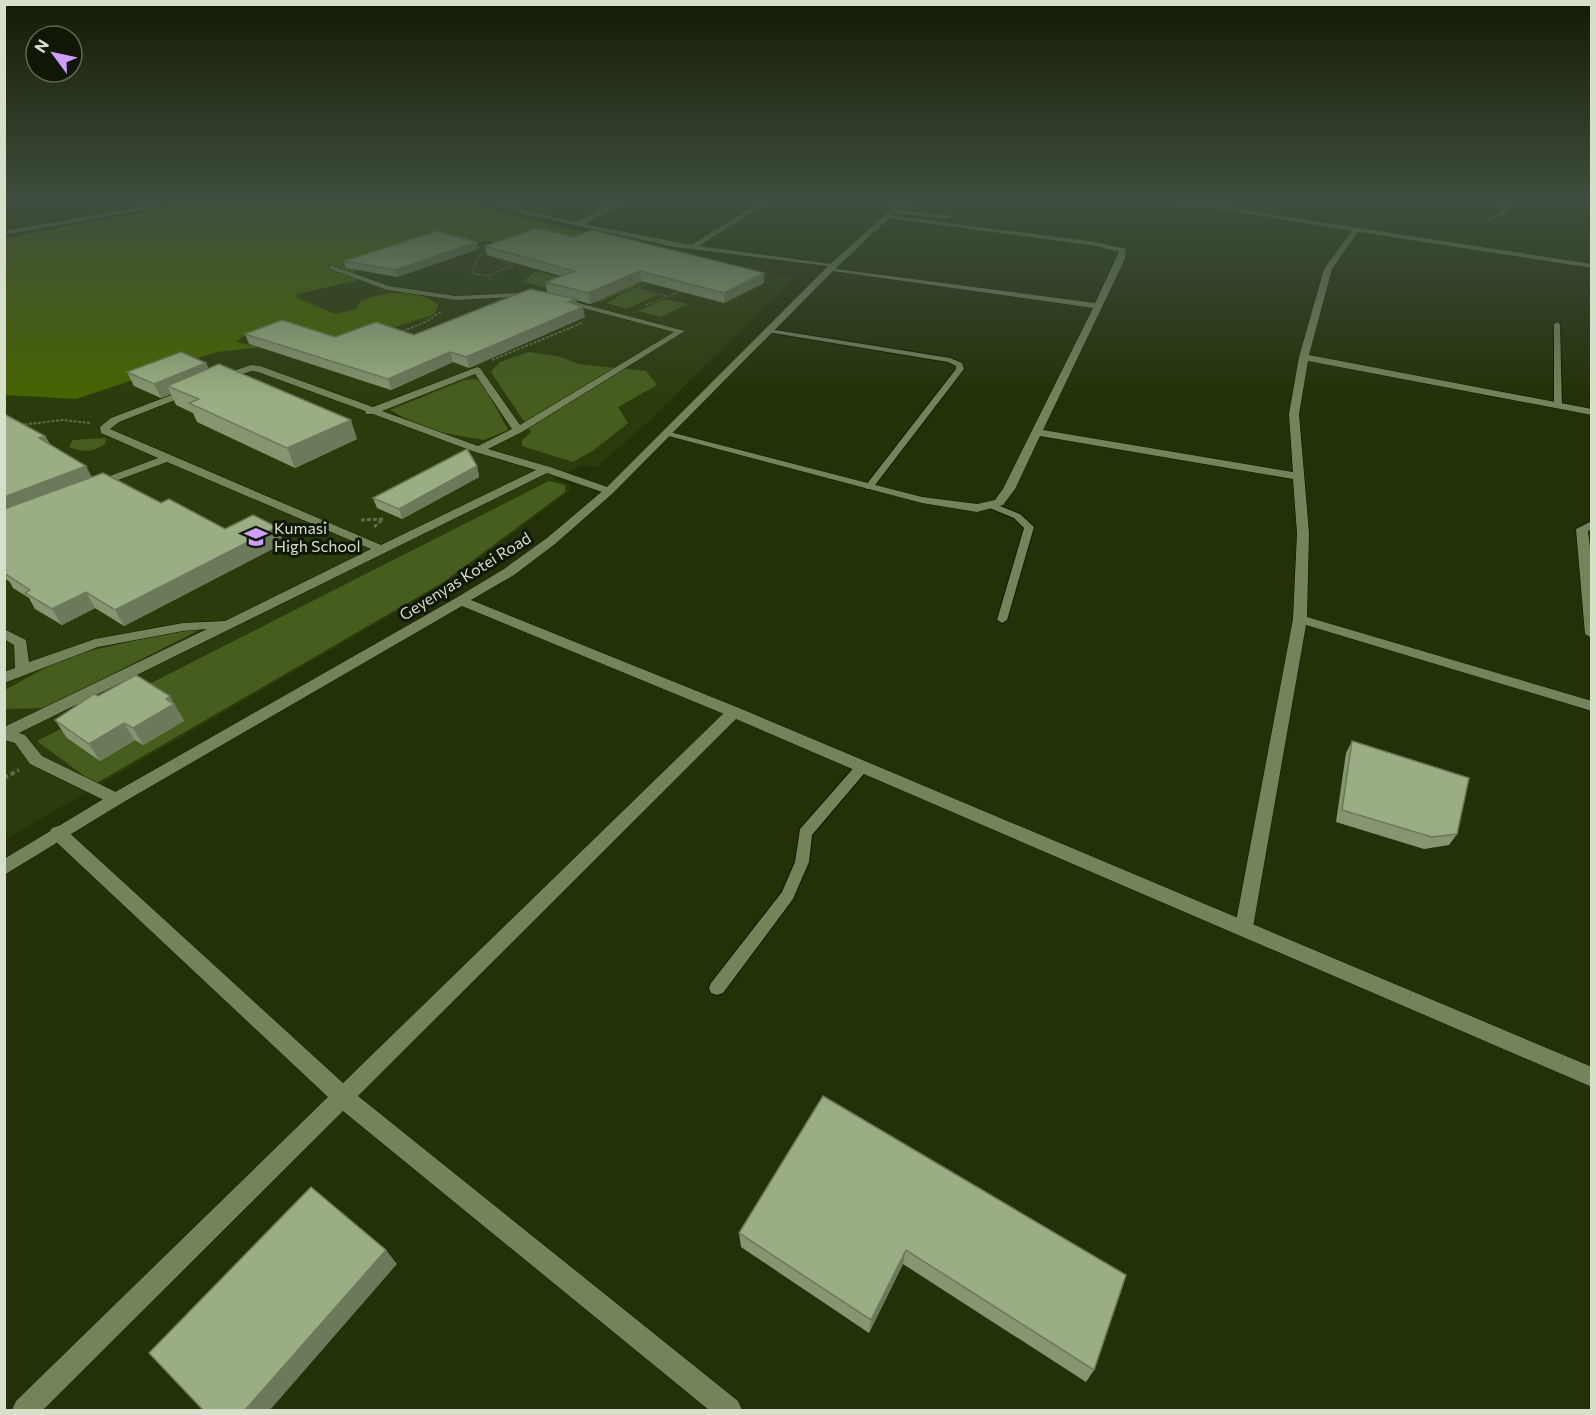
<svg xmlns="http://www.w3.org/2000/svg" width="1596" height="1415" viewBox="0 0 1596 1415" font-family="Commissioner,sans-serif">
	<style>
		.built { fill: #2b3c0c }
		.green { fill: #465d1e }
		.forest { fill: #476400 }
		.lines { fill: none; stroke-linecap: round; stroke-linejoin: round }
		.service-casing { stroke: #0e1800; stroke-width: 2 }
		.minor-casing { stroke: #0e1800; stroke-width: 1 }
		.tertiary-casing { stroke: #0e1800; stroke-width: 1 }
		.path-far3 { stroke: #606c4a; stroke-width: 1.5; stroke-dasharray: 2 1.5; stroke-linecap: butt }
		.path-far2 { stroke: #606c4a; stroke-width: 2; stroke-dasharray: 3 1.5; stroke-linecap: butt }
		.path-far1 { stroke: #606c4a; stroke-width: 3; stroke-dasharray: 4 2; stroke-linecap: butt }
		.path { stroke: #606c4a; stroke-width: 4; stroke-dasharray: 4.5 3; stroke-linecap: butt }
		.service { fill: #73845b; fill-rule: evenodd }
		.minor { fill: #73845b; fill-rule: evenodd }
		.tertiary { fill: #73845b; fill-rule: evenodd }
		.wall { fill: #859671 }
		.shaded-wall { fill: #6c7a5c }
		.building { fill: #9bae83; stroke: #6c7a5c; stroke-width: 1.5 }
		.labels { text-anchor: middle; stroke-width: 6; stroke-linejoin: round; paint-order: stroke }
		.poi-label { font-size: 16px; fill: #d5dfc9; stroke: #101707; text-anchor: start }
		.street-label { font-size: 16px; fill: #d5dfc9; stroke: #101707 }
	</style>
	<rect width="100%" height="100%" fill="#233109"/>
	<!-- built -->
	<path class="built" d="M202 201H436L483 208 794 278 650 420 597 467 581 465 553 479 569 484 571 490 444 584 5 840V238Z"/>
	<!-- green -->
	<path class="green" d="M535 271 616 292 641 281 645 282 600 302 523 282Z
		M636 289 657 295 627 309 606 303Z
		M665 299 688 304 661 317 638 311Z
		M529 352 561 357 578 364 646 371 657 385 618 407 628 423 594 450 573 462 522 446V440L531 432 491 372 500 362Z
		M475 379 482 382 508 430 484 440 427 430 390 410 464 380Z
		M106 438 105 444C92 453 83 452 69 447L73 440Z
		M549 481 565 485V492L442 583 95 784 37 741Z
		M201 629 45 708 5 709V690L67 656 168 633Z"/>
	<!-- forest -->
	<path class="forest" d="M203 201H434L482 208 591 234 579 238 500 243 443 236 354 270 359 280 297 294V298L336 314 356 309 361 301C384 291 418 288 438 305L435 314 386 330 377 348 277 327 242 337 237 342 260 347 217 352 76 399 5 395V238Z"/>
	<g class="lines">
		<!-- service casing -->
		<g class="service-casing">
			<path id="service" d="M893 210 949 215 952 217 949 219 891 213Z
				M1557 322 1560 324 1562 406 1558 408 1554 406V324Z
				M769 329 950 358 962 363 964 369 872 489H866V485L956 369V366L948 362 767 332 766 331Z
				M990 502 1020 514 1034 527 1007 620 1002 623 997 620 1024 528 1014 518 987 507 985 505Z
				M863 761 868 763 869 766 868 769 812 835 809 862 793 899 723 993 717 995 711 993 709 988 711 983 782 892 795 862 800 829 858 763Z"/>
		</g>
		<!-- minor casing -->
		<g class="minor-casing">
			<path id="minor" d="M495 201H503L528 211 577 222 618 201H626L585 224 691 245 762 201H769L699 246 839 265 835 267 674 247 524 214Z
				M1172 201H1187L1592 264V268L1358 232 1332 269 1309 355 1592 409V415L1308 361 1299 414 1309 533 1307 617 1592 701V711L1306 625 1253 927 1251 932 1244 935 1237 932 1235 927 1293 619 1297 533 1293 479 1040 436 1015 489 1003 505 977 512 922 503 661 434 666 431 922 497 977 504 995 500 1003 489 1093 308 825 270 829 268 1095 303 1119 252 1096 246 886 218 888 215 1096 242 1126 249 1125 259 1043 430 1293 472 1289 414 1299 357 1324 269 1352 231Z
				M1504 201H1510L1506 214 1488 221V219L1501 212Z
				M152 205 154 208 4 235V231Z
				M330 265 389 286 456 296 537 292 685 331 522 432 488 449 550 467 613 489V493H605L547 473 19 733 25 735 42 756 122 795 124 799 122 803H110L30 764 15 743 4 740V727L207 629 183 631 98 647 4 683V672L15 668 14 645 4 639V629L26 640 29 662 95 639 183 623 225 621 371 549 167 462 99 487H91V483L158 458 101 433 100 427 111 418 187 389H193V393L119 422 110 429 381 545 536 470 475 452 373 414H366L365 411 258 372 252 371 218 382 213 379 215 377 251 365 260 366 373 407 477 367 480 368 520 425 674 332 537 296 456 300 387 290 330 269ZM475 374 512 429 478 446 382 411Z
				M1592 521V529L1588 531 1592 563V638L1585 634 1576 529Z
				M734 707 739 708 742 712 739 716 358 1096 738 1401 742 1410H709L343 1111 43 1410H12L16 1401 328 1097 52 838 49 833 52 828 58 826 64 828 343 1083 729 708Z"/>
		</g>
		<!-- tertiary casing -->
		<g class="tertiary-casing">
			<path id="tertiary" d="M900 201H907L832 272 613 493 555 544 514 575 471 600 739 708 1592 1067V1087L729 716 462 606 122 803 4 875V859L110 795 456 598 504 569 547 538 605 489 826 268Z"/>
		</g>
		<!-- path-far3 -->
		<path class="path-far3" d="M475 245 488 251 478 258 472 273 488 276
			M491 280 488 276 513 265 495 257
			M637 289 667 296
			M616 297 654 281
			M646 305 684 290"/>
		<!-- path-far2 -->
		<path class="path-far2" d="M398 333 426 322 442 311
			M492 360 582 323
			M20 425 63 420 90 423"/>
		<!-- path-far1 -->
		<path class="path-far1" d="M361 520 383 519 374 527"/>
		<!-- path -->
		<path class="path" d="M4 778 19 770"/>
		<!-- service -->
		<use href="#service" class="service"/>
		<!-- minor -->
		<use href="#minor" class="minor"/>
		<!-- tertiary -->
		<use href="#tertiary" class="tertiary"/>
	</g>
	<!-- wall -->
	<path class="wall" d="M574 237 764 273V283L724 303 641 281 590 304 576 300 577 305 585 317 469 368 453 362 391 390 249 344 245 334 335 337 414 335 547 292 546 282 561 276 487 255 485 246Z
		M478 249 397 277 346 268 344 261Z
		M206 363 209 369 357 439 295 468 197 422 193 413 176 405 171 394 161 398 134 386 127 372Z
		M4 414 45 436 50 444 92 477 161 503 225 529 284 543 124 626 95 608 62 625 35 609 29 598 13 588 10 582 4 578Z
		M477 466 479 477 402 519 377 508 373 498Z
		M98 696 180 713 184 721 143 745 135 740 100 761 67 738 55 720Z
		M1352 741 1457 834 1449 845 1424 849 1336 822 1346 753Z
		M823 1096 1094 1370 1086 1382 903 1264 869 1333 741 1247 739 1233Z"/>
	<!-- shaded-wall -->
	<path class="shaded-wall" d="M477 242 478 249 397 277 395 270Z
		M640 271 641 281 590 304 588 293Z
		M764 273V283L724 303V293Z
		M576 299 577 309 568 302Z
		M583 307 585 317 469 368 466 357Z
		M450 352 453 362 391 390 388 379Z
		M206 363 212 377 167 386 171 394 161 398 154 384Z
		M351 420 357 439 295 468 287 448Z
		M45 436 53 450 39 438Z
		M86 466 94 481 4 516V497Z
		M477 466 479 477 402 519 399 509Z
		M277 527 284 543 124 626 115 610Z
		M86 592 95 608 62 625 52 609Z
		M170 696 184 721 143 745 133 728 166 699Z
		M124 723 135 740 100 761 89 744Z
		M386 1250 397 1264 270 1410H245Z
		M906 1250 903 1264 869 1333 871 1320Z"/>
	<!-- building -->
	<path class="building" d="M537 228 574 237 592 230 764 273 724 293 640 271 588 293 546 282 574 271 485 246Z
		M437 231 477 242 395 270 344 261Z
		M530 289 576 299 568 302 583 307 466 357 450 352 388 379 245 334 282 320 335 337 376 322 414 335Z
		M181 352 206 363 154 384 127 372Z
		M219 364 351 420 287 448 189 403 199 399 167 386Z
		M4 414 45 436 39 438 86 466 4 497Z
		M467 449 477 466 399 509 373 498Z
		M103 473 161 503 169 499 225 529 253 515 277 527 115 610 86 592 52 609 25 593 30 590 4 573V571L6 570 4 569V509Z
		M136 675 170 696 166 699 174 704 133 728 124 723 89 744 55 720 94 694 98 696Z
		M1352 741 1469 778 1457 834 1432 837 1342 810Z
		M823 1096 1126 1275 1094 1370 906 1250 871 1320 739 1233Z
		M311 1187 386 1250 245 1410H203L149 1353Z"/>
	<!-- sky -->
	<linearGradient id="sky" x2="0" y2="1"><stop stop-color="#131b05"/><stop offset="0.5" stop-color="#3f4e3e"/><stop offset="1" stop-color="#3f4e3e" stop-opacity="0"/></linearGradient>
	<rect width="1596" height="399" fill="url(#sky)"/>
	<!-- icons -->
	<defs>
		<g id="school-bare" transform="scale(1.8)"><path d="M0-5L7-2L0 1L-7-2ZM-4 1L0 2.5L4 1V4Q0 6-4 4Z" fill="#cf9eff" stroke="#101707" stroke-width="2.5" paint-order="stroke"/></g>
	</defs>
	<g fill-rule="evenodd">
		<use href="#school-bare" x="256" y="537"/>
	</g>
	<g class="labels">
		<!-- poi labels -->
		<g class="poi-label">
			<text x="274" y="534">Kumasi<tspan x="274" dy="18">High School</tspan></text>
		</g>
		<!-- street labels -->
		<g class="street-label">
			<text transform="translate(465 576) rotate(-32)" y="6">Geyenyas Kotei Road</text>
		</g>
	</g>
	<!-- border -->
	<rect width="1596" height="1415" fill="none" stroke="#d5dfc9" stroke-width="12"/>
	<!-- north arrow -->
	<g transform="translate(54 54) rotate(303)"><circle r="28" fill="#101707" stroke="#5f6755" stroke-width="1.5"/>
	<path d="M0-4.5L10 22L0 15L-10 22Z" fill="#cf9eff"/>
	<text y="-9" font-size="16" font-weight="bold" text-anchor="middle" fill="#d5dfc9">N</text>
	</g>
</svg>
